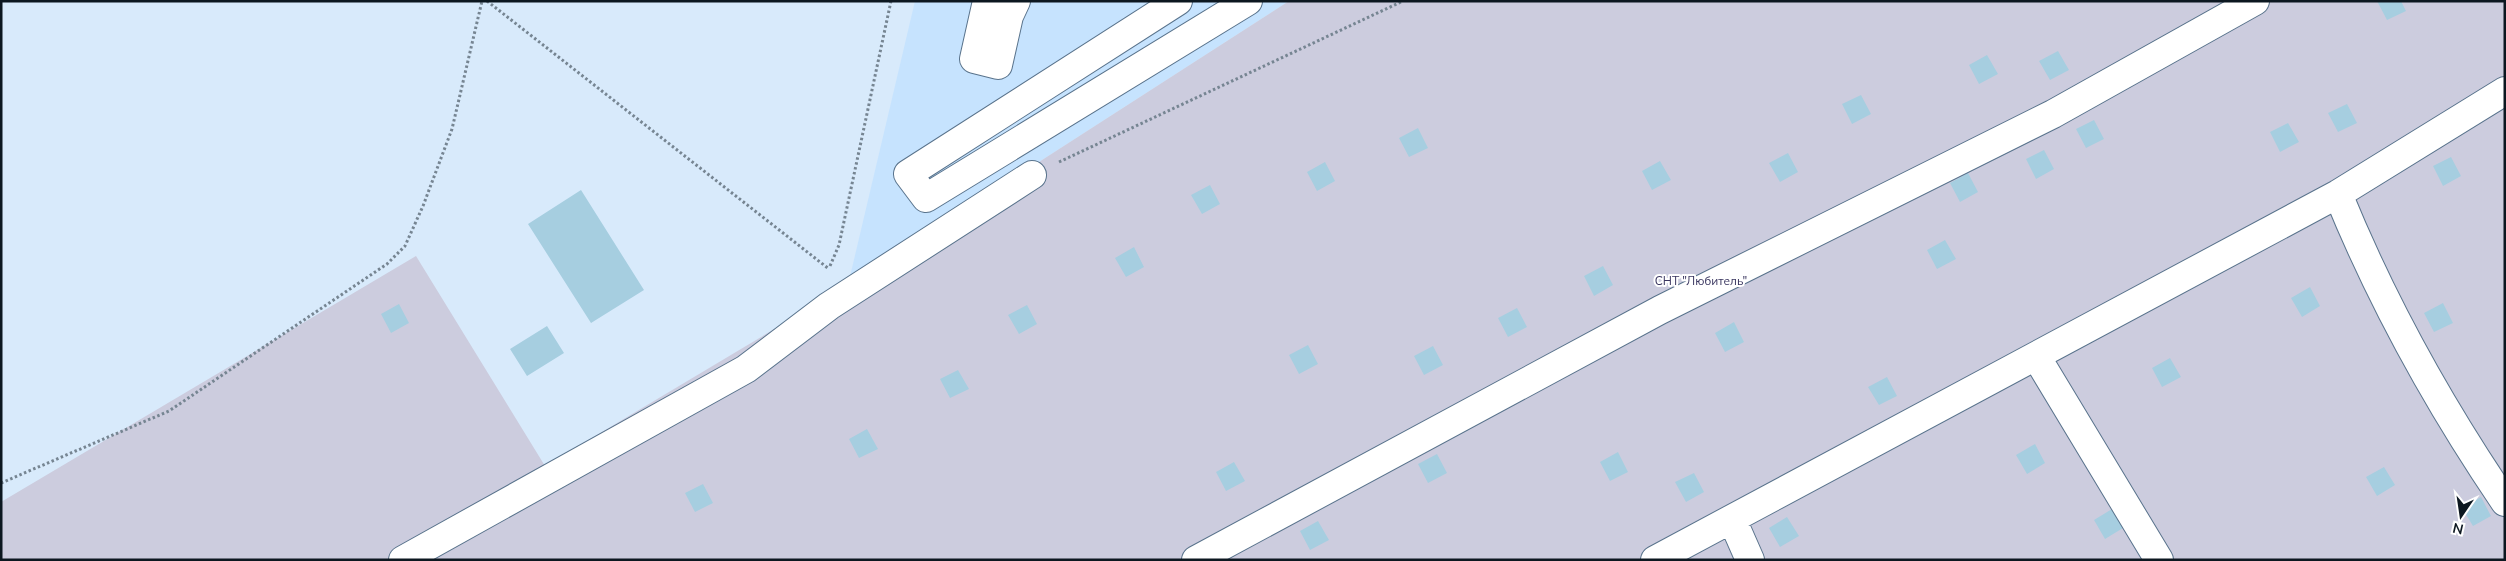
<svg xmlns="http://www.w3.org/2000/svg" width="2506" height="561" viewBox="0 0 2506 561" font-family="'Nunito Sans',sans-serif">
	<style>
		.built { fill: #c6e3fe }
		.green { fill: #ccccde }
		.building { fill: #a6cee0 }
		.lines { fill: none; stroke-linecap: round; stroke-linejoin: round }
		.minor-casing { stroke: #59738c; stroke-width: 30 }
		.path { stroke: #768592; stroke-width: 3; stroke-dasharray: 2.5 2.5; stroke-linecap: butt }
		.minor { stroke: #fff; stroke-width: 28 }
		.labels { text-anchor: middle; stroke-width: 4; stroke-linejoin: round; paint-order: stroke }
		.park-label { font-size: 12px; fill: #39355f; stroke: #fff }
	</style>
	<rect width="100%" height="100%" fill="#d8eafb"/>
	<!-- built -->
	<path class="built" d="M915 1H1289L848 285Z"/>
	<!-- green -->
	<path class="green" d="M1289 1H2505V560H1V502L416 256 545 466 848 285Z"/>
	<!-- building -->
	<path class="building" d="M2377 1H2401L2406 11 2387 20Z
		M2058 51 2069 70 2050 80 2039 61Z
		M1987 55 1998 74 1979 84 1969 65Z
		M1861 95 1871 114 1852 124 1842 104Z
		M2347 104 2357 123 2338 132 2328 113Z
		M2094 120 2104 139 2086 148 2076 129Z
		M2288 123 2299 142 2280 152 2270 132Z
		M1418 128 1428 148 1409 157 1399 138Z
		M2044 150 2054 169 2036 179 2026 159Z
		M1788 153 1798 172 1780 182 1769 163Z
		M2451 157 2461 176 2443 186 2433 166Z
		M1660 161 1671 180 1652 190 1642 171Z
		M1325 162 1335 181 1317 191 1307 172Z
		M1968 173 1978 192 1960 202 1950 183Z
		M1210 185 1220 204 1202 214 1191 195Z
		M581 190 644 290 591 323 528 224Z
		M1945 240 1956 259 1937 269 1927 250Z
		M1134 247 1144 267 1126 277 1115 258Z
		M1603 266 1613 285 1594 296 1584 276Z
		M2310 287 2320 306 2302 317 2291 298Z
		M2443 303 2453 323 2434 332 2424 313Z
		M399 304 409 323 391 333 381 314Z
		M1027 305 1037 324 1019 334 1008 315Z
		M1517 308 1527 327 1508 337 1498 318Z
		M1734 322 1744 342 1725 352 1715 333Z
		M547 326 564 353 527 376 510 349Z
		M1308 345 1318 364 1299 374 1289 355Z
		M1433 346 1443 365 1424 375 1414 356Z
		M2170 358 2181 377 2162 387 2152 368Z
		M958 370 969 389 950 398 940 379Z
		M1887 377 1897 396 1879 405 1868 387Z
		M867 429 878 449 859 458 849 439Z
		M2035 444 2045 463 2027 474 2016 455Z
		M1618 452 1628 472 1610 481 1600 462Z
		M1437 454 1447 473 1428 483 1418 464Z
		M1234 462 1245 481 1226 491 1216 472Z
		M2384 467 2395 485 2377 496 2366 477Z
		M1694 473 1704 492 1686 502 1675 482Z
		M703 484 713 503 695 512 685 493Z
		M2481 497 2491 516 2473 526 2462 508Z
		M2112 509 2123 528 2105 539 2094 520Z
		M1787 517 1799 536 1780 547 1769 528Z
		M1318 521 1329 540 1310 550 1300 531Z"/>
	<g class="lines">
		<!-- minor casing -->
		<g class="minor-casing">
			<path id="minor" d="M987 1 974 59 998 65 1009 16 1016 1
				M1178 1 908 174 926 198 1248 1
				M2338 194C2382 302 2439 405 2505 502
				M2036 356 2159 560
				M1732 519 1750 560
				M403 560 746 369 829 306 1032 175
				M1196 560 1660 310 2053 114 2255 1
				M1655 560 2338 194 2505 91"/>
		</g>
		<!-- path -->
		<path class="path" d="M487 1 829 269
			M1059 162 1403 1
			M830 266 839 245 891 1
			M1 483 169 411 387 264 405 246 423 206 452 129 482 1"/>
		<!-- minor -->
		<use href="#minor" class="minor"/>
	</g>
	<g class="labels">
		<!-- park labels -->
		<g class="park-label">
			<text x="1701" y="285">СНТ "Любитель"</text>
		</g>
	</g>
	<!-- border -->
	<rect width="2506" height="561" fill="none" stroke="#0c1720" stroke-width="5"/>
	<!-- north arrow -->
	<g transform="translate(2461 516) rotate(193)" stroke="#ffffff" stroke-width="4" paint-order="stroke">
	<path d="M0-4L9 19L0 12L-9 19Z" fill="#0c1720"/>
	<text y="-8" font-size="14" font-weight="bold" text-anchor="middle" fill="#0c1720">N</text>
	</g>
</svg>
